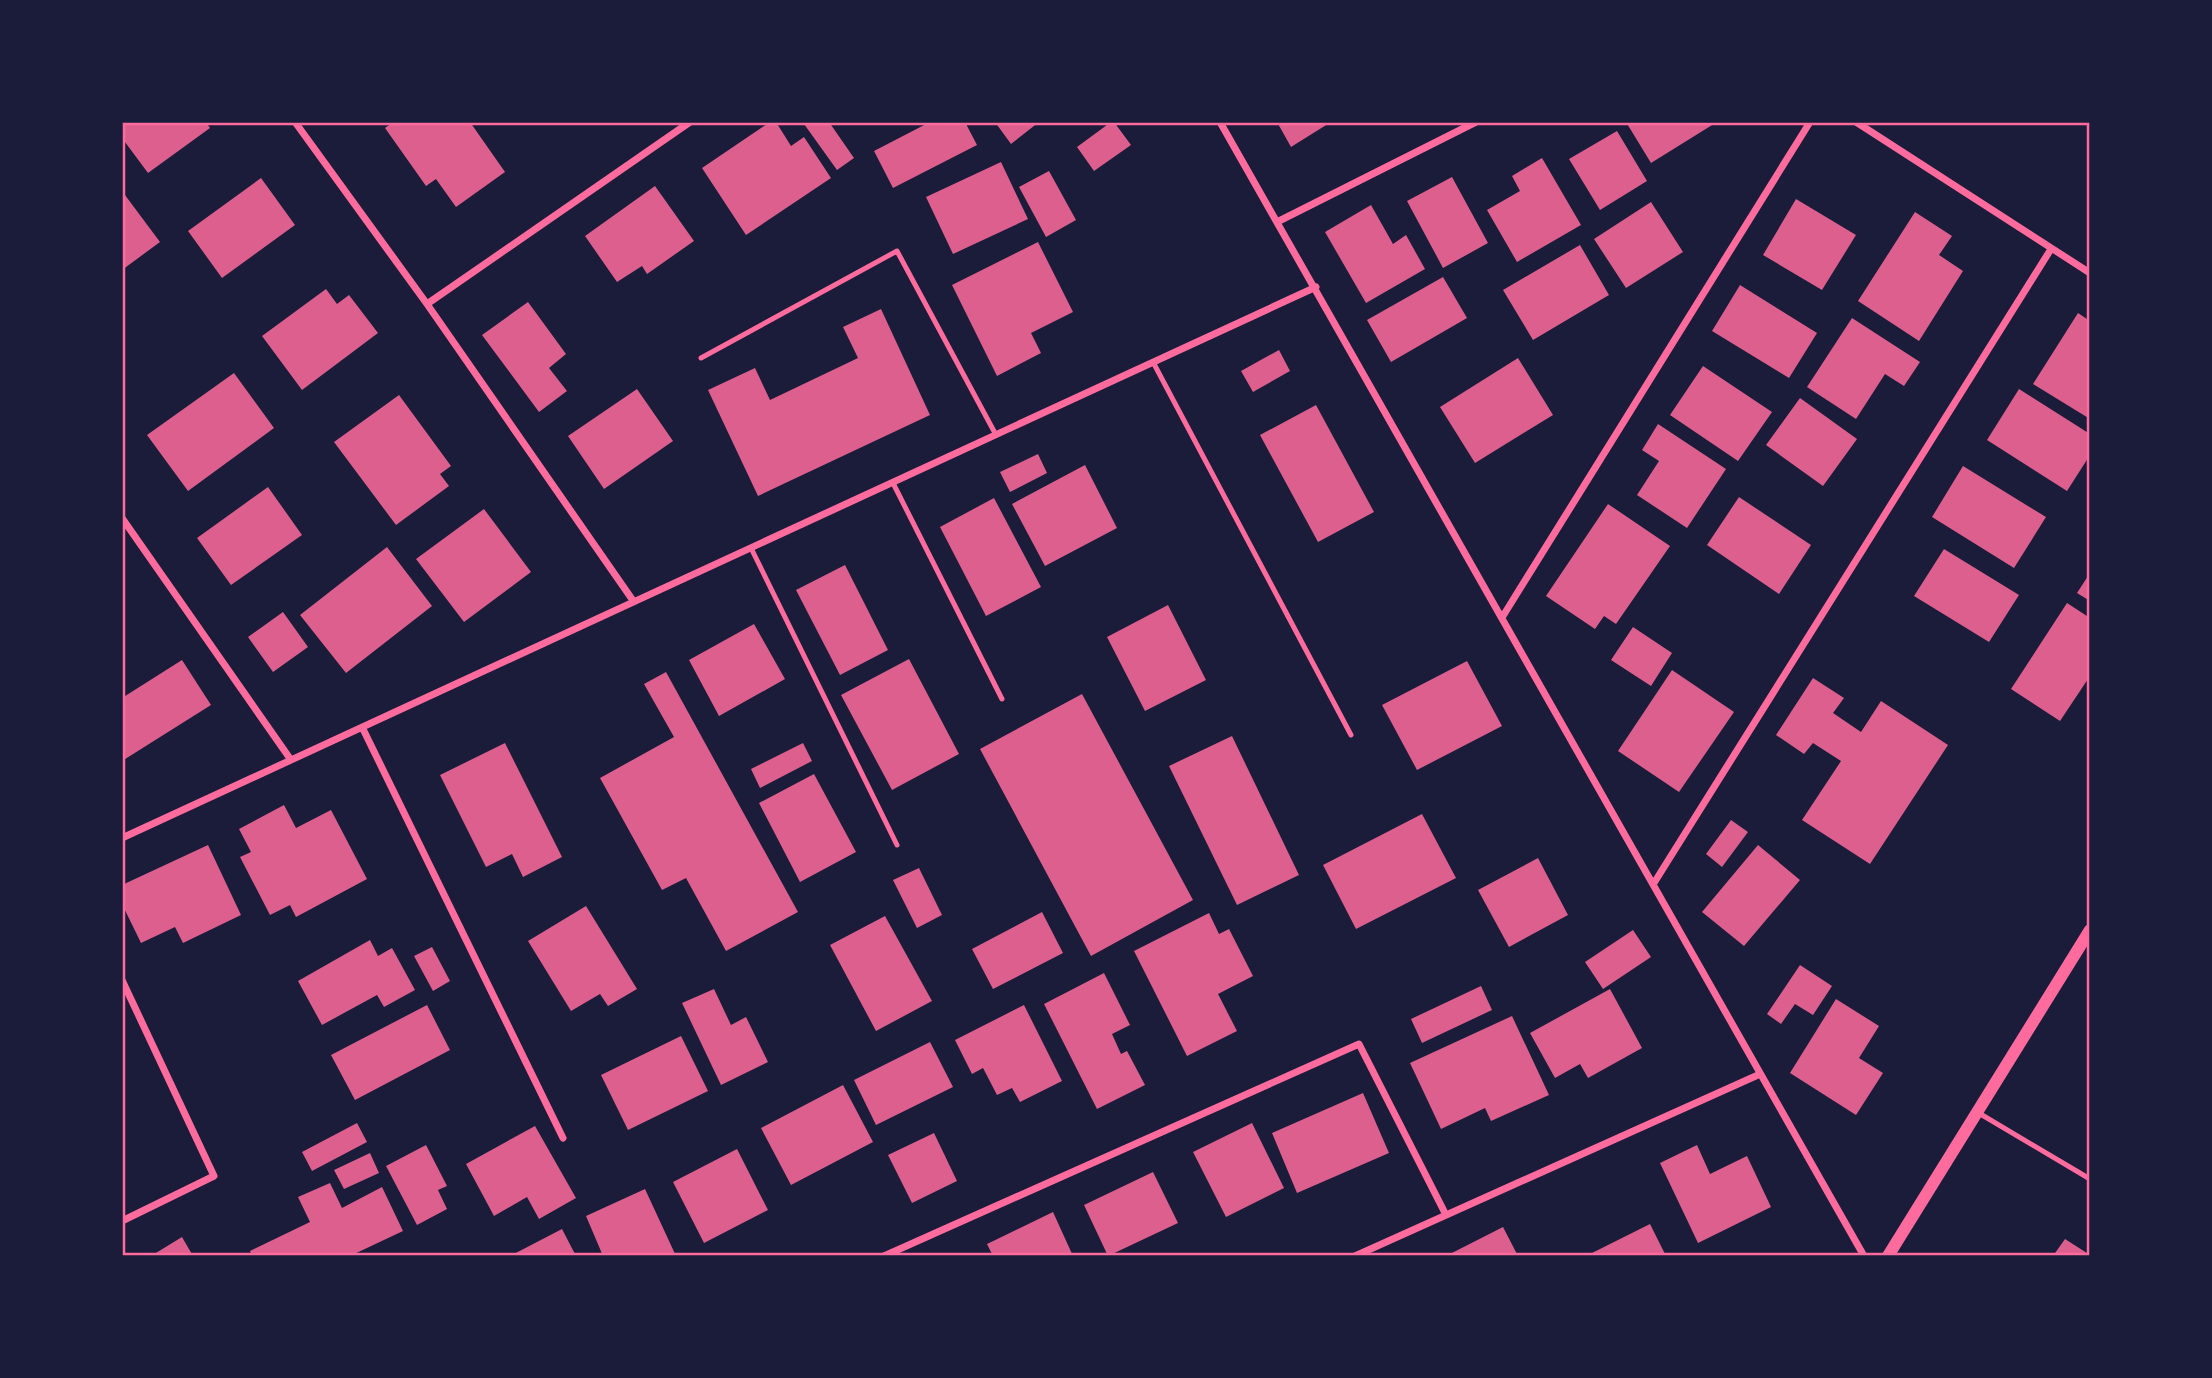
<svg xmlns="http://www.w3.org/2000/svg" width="2212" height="1378" font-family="'Work Sans',sans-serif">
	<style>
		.building { fill: #dd5f8e }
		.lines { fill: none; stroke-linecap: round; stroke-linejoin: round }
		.service { stroke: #ff6b9d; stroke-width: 5 }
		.minor { stroke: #ff6b9d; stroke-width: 7 }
		.tertiary { stroke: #ff6b9d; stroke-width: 12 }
		.neatline { fill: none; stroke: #ff6b9d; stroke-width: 2.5 }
	</style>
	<rect width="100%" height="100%" fill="#1b1b3a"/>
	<path class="building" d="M 122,122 L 206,122 L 210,128 L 148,173 L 122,138 Z
		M 393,122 L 470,122 L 505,172 L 456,207 L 436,179 L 426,186 L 385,128 Z
		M 770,122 L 776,122 L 791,146 L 804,137 L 831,178 L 746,235 L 702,168 Z
		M 807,122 L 829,122 L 854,158 L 837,170 L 804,124 Z
		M 930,122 L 965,122 L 977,145 L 893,188 L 874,151 Z
		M 995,122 L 1039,122 L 1011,144 Z
		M 1111,122 L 1114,122 L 1131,145 L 1094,171 L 1077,147 Z
		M 1277,122 L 1331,122 L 1291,147 Z
		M 1626,122 L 1717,122 L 1651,163 Z
		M 1617,131 L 1647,181 L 1600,210 L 1569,159 Z
		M 1542,158 L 1581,225 L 1517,262 L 1487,210 L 1520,191 L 1512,176 Z
		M 1001,162 L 1028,219 L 953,254 L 926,197 Z
		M 1049,171 L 1076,220 L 1046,237 L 1019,187 Z
		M 1452,177 L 1488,243 L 1443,268 L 1407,201 Z
		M 261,178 L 295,225 L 222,278 L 188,231 Z
		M 655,186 L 694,241 L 647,274 L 642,266 L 617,282 L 585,236 Z
		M 122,191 L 160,242 L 122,270 Z
		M 1796,199 L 1856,235 L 1822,290 L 1763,255 Z
		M 1651,202 L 1683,252 L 1626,288 L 1594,239 Z
		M 1371,205 L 1393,244 L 1406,235 L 1425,269 L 1366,303 L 1325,232 Z
		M 1915,212 L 1952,236 L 1939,255 L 1963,271 L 1919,341 L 1858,301 Z
		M 1038,242 L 1073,312 L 1031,333 L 1041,353 L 997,376 L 952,285 Z
		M 1580,245 L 1609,295 L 1533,340 L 1503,290 Z
		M 1443,277 L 1467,318 L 1391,362 L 1367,320 Z
		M 1740,285 L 1817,333 L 1789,378 L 1712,331 Z
		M 326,289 L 337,304 L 349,295 L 378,333 L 302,390 L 262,336 Z
		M 528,302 L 566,354 L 549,368 L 567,391 L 539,412 L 482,335 Z
		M 881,309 L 930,415 L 758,496 L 708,390 L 755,368 L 770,400 L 858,358 L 843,327 Z
		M 2078,313 L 2090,321 L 2090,419 L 2033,384 Z
		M 1852,318 L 1920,362 L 1904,386 L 1885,374 L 1856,419 L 1807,387 Z
		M 1279,350 L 1290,371 L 1253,392 L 1241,371 Z
		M 1518,358 L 1553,415 L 1475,463 L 1440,407 Z
		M 1703,366 L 1772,412 L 1738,461 L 1670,415 Z
		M 234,373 L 274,428 L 188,491 L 147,435 Z
		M 637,389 L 673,441 L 604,489 L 568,436 Z
		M 2019,389 L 2090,434 L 2090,455 L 2067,491 L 1987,440 Z
		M 399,395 L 451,466 L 440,474 L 449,486 L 396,525 L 334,442 Z
		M 1800,398 L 1857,439 L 1823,486 L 1766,445 Z
		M 1316,405 L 1374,512 L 1318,542 L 1260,435 Z
		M 1658,424 L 1726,469 L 1687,528 L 1637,495 L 1659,461 L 1642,450 Z
		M 1038,454 L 1047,473 L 1010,492 L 1000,472 Z
		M 1085,465 L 1117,528 L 1045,566 L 1012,504 Z
		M 1963,466 L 2046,517 L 2014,568 L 1932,517 Z
		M 268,487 L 302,535 L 231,585 L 197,538 Z
		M 1739,497 L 1811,545 L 1779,594 L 1707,545 Z
		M 994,498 L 1041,587 L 986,616 L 940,527 Z
		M 1608,504 L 1670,546 L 1616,624 L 1604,616 L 1595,629 L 1546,596 Z
		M 484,509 L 531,572 L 464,622 L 416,559 Z
		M 387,547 L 432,606 L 346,673 L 300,615 Z
		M 1944,549 L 2019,595 L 1989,642 L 1914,596 Z
		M 845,565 L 888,650 L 840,675 L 796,590 Z
		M 2090,573 L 2090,601 L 2077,593 Z
		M 2067,603 L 2090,618 L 2090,676 L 2060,721 L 2011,689 Z
		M 1168,605 L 1206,680 L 1145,711 L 1107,637 Z
		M 283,612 L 308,647 L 273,672 L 248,637 Z
		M 754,624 L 785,679 L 719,716 L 689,660 Z
		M 1633,627 L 1672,653 L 1651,686 L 1611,660 Z
		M 909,659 L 959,754 L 892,790 L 841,695 Z
		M 182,660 L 211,705 L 122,761 L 122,698 Z
		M 1467,661 L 1502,726 L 1417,770 L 1382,705 Z
		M 1672,670 L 1734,712 L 1679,792 L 1618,751 Z
		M 666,672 L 798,912 L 726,951 L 686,878 L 662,890 L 600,778 L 674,737 L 644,684 Z
		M 1813,678 L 1844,698 L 1833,713 L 1861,732 L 1881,701 L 1948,745 L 1870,864 L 1802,820 L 1841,761 L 1813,743 L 1804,754 L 1776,735 Z
		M 1082,694 L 1193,900 L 1091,956 L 980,749 Z
		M 1232,736 L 1299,875 L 1237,905 L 1169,766 Z
		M 505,743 L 562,857 L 523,877 L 512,854 L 486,867 L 440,775 Z
		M 803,743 L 812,761 L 760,788 L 751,769 Z
		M 814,774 L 856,852 L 800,882 L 759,803 Z
		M 284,805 L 296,828 L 331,810 L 367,879 L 296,917 L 290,905 L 270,915 L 240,857 L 251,852 L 239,829 Z
		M 1422,814 L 1456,878 L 1356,929 L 1323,865 Z
		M 1731,820 L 1748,832 L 1722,867 L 1706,854 Z
		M 208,845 L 241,915 L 183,943 L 175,927 L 141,943 L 122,904 L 122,885 Z
		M 1758,845 L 1800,880 L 1744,946 L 1702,912 Z
		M 1538,858 L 1568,915 L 1509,947 L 1478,890 Z
		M 919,868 L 942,915 L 917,928 L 893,880 Z
		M 586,906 L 637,989 L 608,1006 L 600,994 L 571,1011 L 528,941 Z
		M 1042,912 L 1063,953 L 993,989 L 972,949 Z
		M 1209,913 L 1219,934 L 1229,929 L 1253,976 L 1218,994 L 1237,1031 L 1187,1056 L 1134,951 Z
		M 885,916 L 932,1001 L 876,1031 L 830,945 Z
		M 1633,930 L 1651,957 L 1603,989 L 1585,962 Z
		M 370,940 L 378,956 L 392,948 L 415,990 L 384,1007 L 377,995 L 322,1025 L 298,981 Z
		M 432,947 L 450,981 L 433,991 L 414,956 Z
		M 1800,965 L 1832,986 L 1813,1015 L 1795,1004 L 1781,1024 L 1767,1014 Z
		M 1104,973 L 1130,1025 L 1112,1034 L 1121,1054 L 1127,1051 L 1145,1085 L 1097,1109 L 1044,1004 Z
		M 1481,986 L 1492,1010 L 1422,1043 L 1411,1019 Z
		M 714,989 L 731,1025 L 746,1017 L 768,1062 L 721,1085 L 682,1003 Z
		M 1610,989 L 1642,1048 L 1588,1078 L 1580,1064 L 1555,1078 L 1530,1033 Z
		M 1836,999 L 1879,1026 L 1859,1058 L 1883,1073 L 1856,1115 L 1790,1073 Z
		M 427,1005 L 450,1050 L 355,1100 L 331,1055 Z
		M 1024,1005 L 1062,1081 L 1020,1102 L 1012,1088 L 997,1095 L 983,1068 L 972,1074 L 955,1040 Z
		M 1512,1016 L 1549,1095 L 1491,1121 L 1485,1108 L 1441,1129 L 1410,1063 Z
		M 681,1036 L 708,1091 L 628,1130 L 601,1075 Z
		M 930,1042 L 953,1087 L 876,1125 L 854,1080 Z
		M 843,1085 L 873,1142 L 791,1185 L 761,1128 Z
		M 1363,1093 L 1389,1153 L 1297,1193 L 1272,1133 Z
		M 357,1123 L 367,1142 L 312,1171 L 302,1152 Z
		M 1252,1123 L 1284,1188 L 1226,1217 L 1193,1152 Z
		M 535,1126 L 576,1198 L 539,1219 L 527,1197 L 494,1216 L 466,1164 Z
		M 934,1133 L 957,1181 L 912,1203 L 888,1155 Z
		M 426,1145 L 447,1186 L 438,1190 L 447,1209 L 417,1225 L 386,1166 Z
		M 1697,1145 L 1710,1174 L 1747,1156 L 1771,1207 L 1698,1243 L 1660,1163 Z
		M 737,1149 L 768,1210 L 704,1243 L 673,1182 Z
		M 370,1153 L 379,1173 L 344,1189 L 334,1170 Z
		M 1153,1172 L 1178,1223 L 1108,1256 L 1084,1205 Z
		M 330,1183 L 342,1208 L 382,1187 L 403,1231 L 350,1256 L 252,1256 L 250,1251 L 310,1222 L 298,1197 Z
		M 645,1189 L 676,1256 L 603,1256 L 586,1216 Z
		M 1053,1212 L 1073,1256 L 993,1256 L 987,1244 Z
		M 1650,1224 L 1666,1256 L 1586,1256 Z
		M 1503,1227 L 1518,1256 L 1446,1256 Z
		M 562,1229 L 576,1256 L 510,1256 Z
		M 182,1237 L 193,1256 L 151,1256 Z
		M 2065,1239 L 2090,1255 L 2090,1256 L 2053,1256 Z"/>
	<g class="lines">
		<path class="service" d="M 701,358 L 897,251 L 996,435
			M 1153,362 L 1351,735
			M 893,483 L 1002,699
			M 751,548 L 897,845
			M 1977,1112 L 2090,1179"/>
		<path class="minor" d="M 295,122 L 427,304 L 634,602
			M 1220,122 L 1864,1256
			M 1856,122 L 2090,273
			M 1279,221 L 1476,122
			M 427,304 L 690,122
			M 122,518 L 291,760
			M 1503,616 L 1810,122
			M 363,729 L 563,1138
			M 122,838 L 1316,287
			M 1654,883 L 2051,249
			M 122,980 L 214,1176 L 122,1221
			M 884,1256 L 1359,1044 L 1446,1215
			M 1355,1256 L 1758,1075"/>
		<path class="tertiary" d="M 1888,1256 L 2090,930"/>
	</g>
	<rect width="2212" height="1378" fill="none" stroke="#1b1b3a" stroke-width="248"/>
	<rect x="124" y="124" width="1964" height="1130" class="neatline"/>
</svg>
